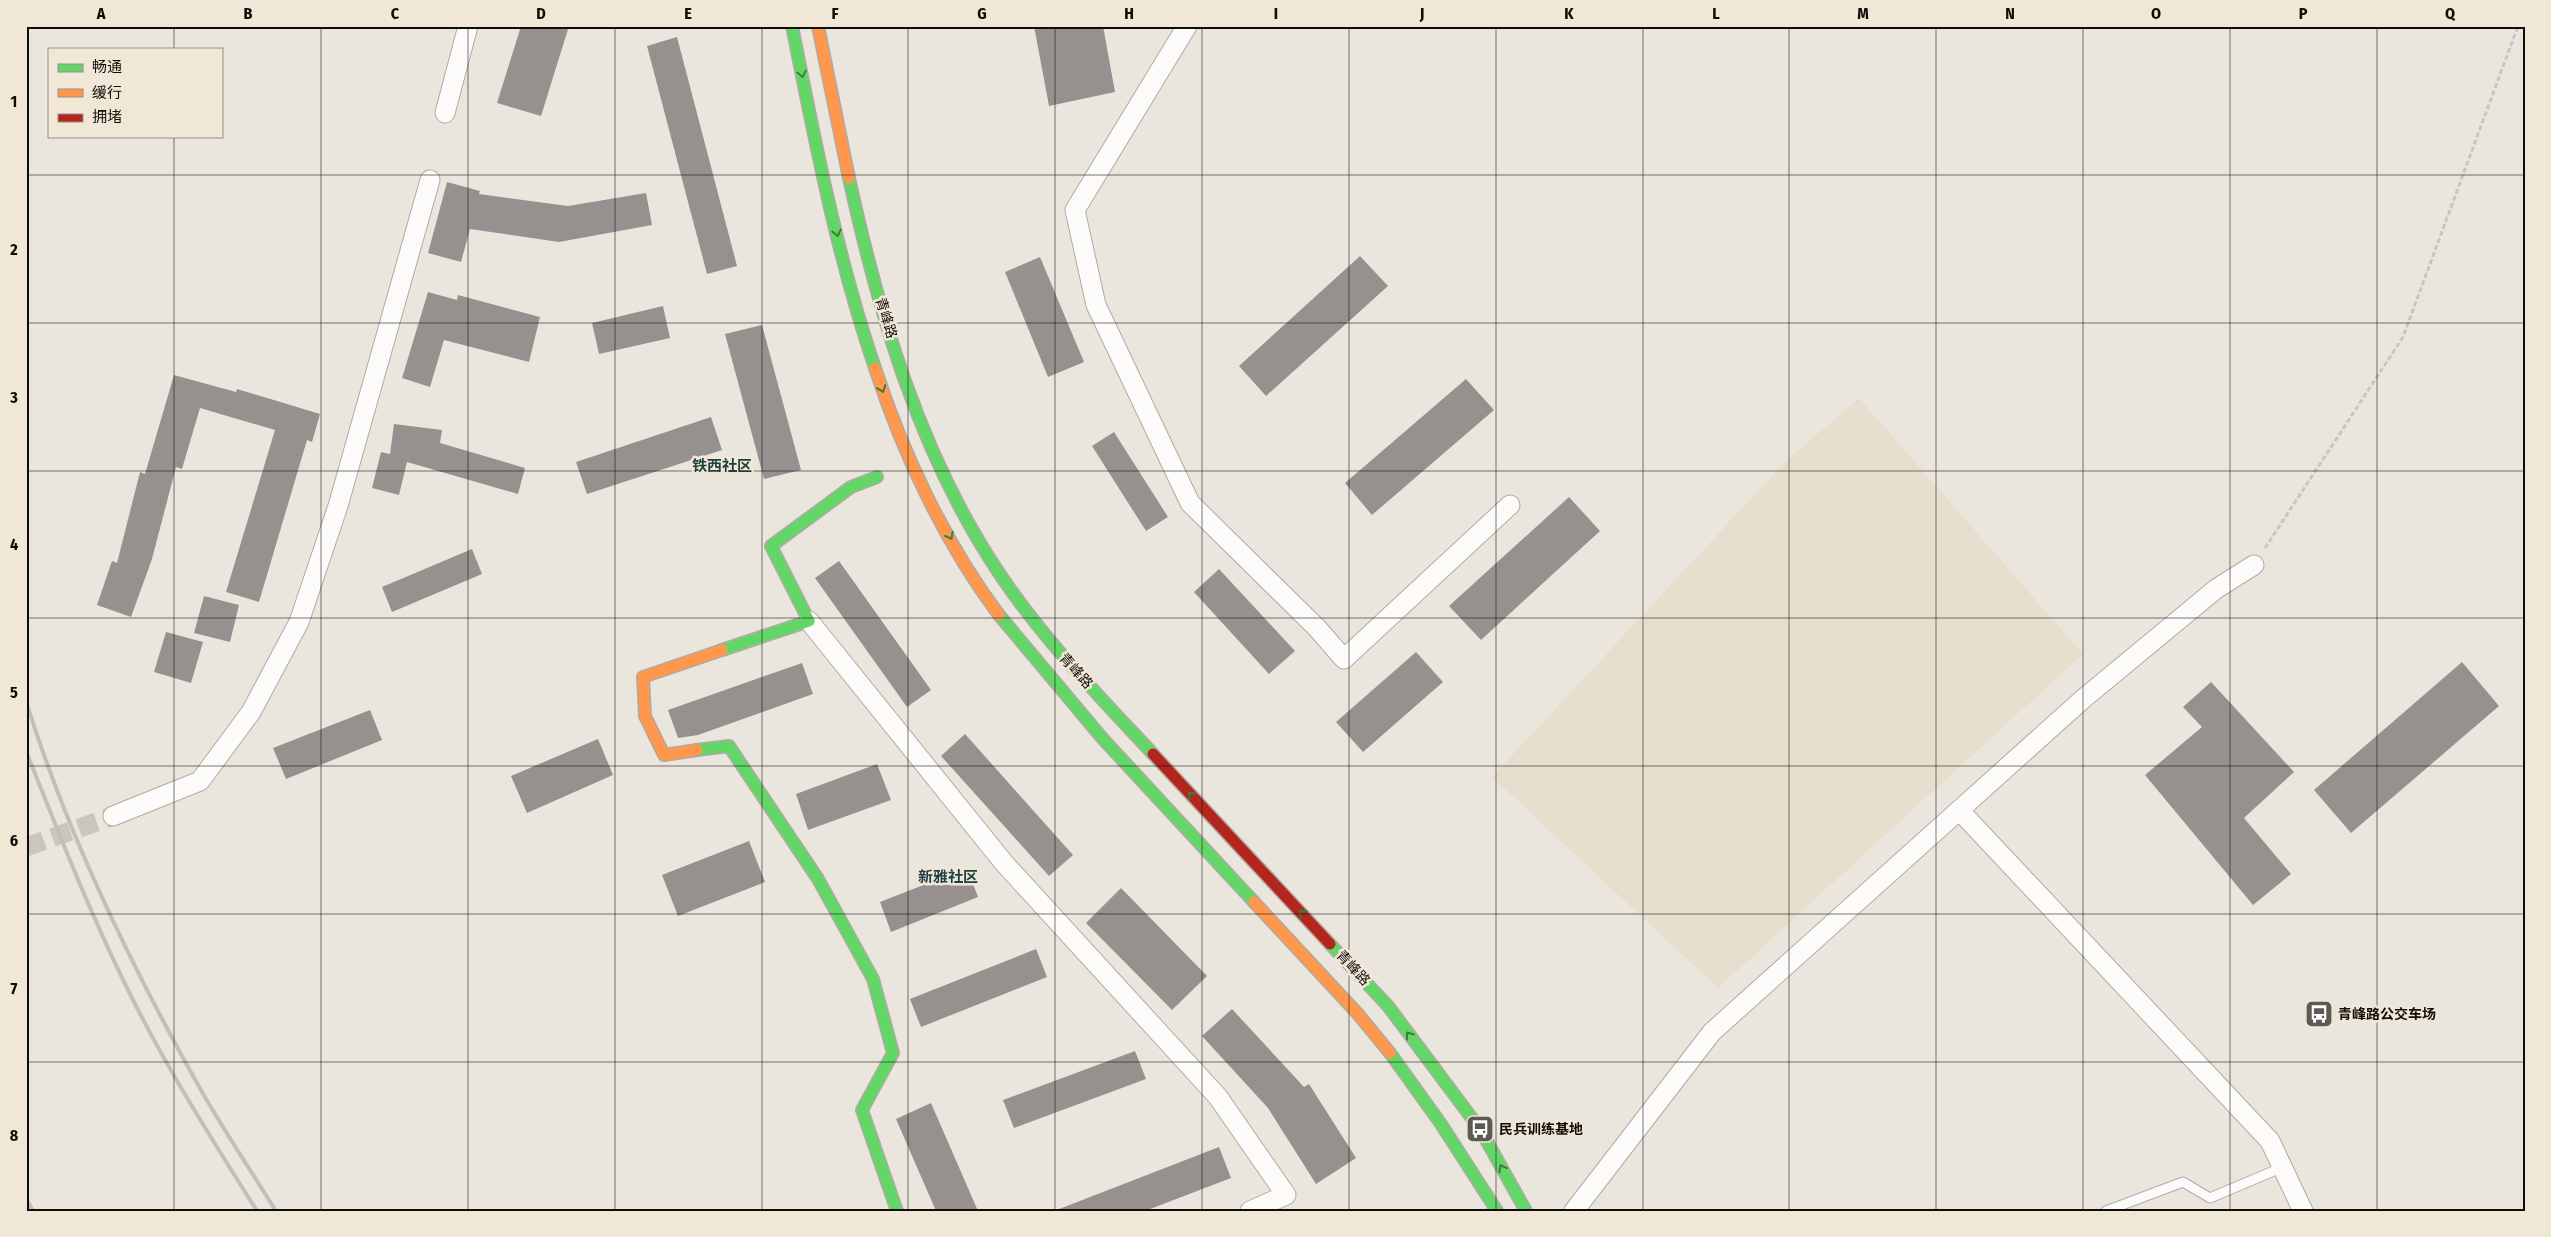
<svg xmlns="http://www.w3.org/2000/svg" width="2551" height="1237" font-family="'Fira Sans Condensed','Noto Sans SC',sans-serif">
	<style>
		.built { fill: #e8decd }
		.building { fill: #96918f }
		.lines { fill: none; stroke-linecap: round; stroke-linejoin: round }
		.street-tunnel { stroke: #cac5bd; stroke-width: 19; stroke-dasharray: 19 9; stroke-linecap: butt }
		.lane-casing { stroke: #afaba4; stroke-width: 11 }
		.street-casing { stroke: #afaba4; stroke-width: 21 }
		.fast-casing { stroke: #afaba4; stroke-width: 14 }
		.slow-casing { stroke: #afaba4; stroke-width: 14 }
		.jam-casing { stroke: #afaba4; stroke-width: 14 }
		.path { stroke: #c7c6c4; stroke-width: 3; stroke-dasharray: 5 2.5; stroke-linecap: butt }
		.lane { stroke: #fcfbfa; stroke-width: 9 }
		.street { stroke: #fcfbfa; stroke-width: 19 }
		.fast { stroke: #63d668; stroke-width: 11 }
		.slow { stroke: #ff974d; stroke-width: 11 }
		.jam { stroke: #b3261e; stroke-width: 11 }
		.rail { stroke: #c0bfbd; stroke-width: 4 }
		.oneway { stroke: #3e7c3d }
		.grid { fill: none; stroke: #100d08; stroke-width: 1; stroke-opacity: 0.55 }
		.labels { text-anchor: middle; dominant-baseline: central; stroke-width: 5; stroke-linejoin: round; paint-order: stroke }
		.street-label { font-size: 14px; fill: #100d08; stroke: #f1e7d7 }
		.poi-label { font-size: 14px; font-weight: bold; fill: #100d08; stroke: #f1e7d7; text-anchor: start }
		.neighbourhood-label { font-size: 15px; font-weight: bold; fill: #1c3f41; stroke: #f1e7d7 }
		.neatline { fill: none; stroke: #100d08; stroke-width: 2 }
		.grid-label { font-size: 16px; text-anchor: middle; font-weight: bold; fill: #100d08 }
	</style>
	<rect width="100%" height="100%" fill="#ebe6dd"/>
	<path class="built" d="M 1859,398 L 2083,654 L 1718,988 L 1492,777 L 1784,463 Z"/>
	<path class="building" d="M 521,26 L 569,26 L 541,116 L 497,103 Z
		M 1034,26 L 1103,26 L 1115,92 L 1049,106 Z
		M 677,37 L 737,266 L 707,274 L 647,46 Z
		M 447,182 L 480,191 L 479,194 L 568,206 L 646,193 L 652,225 L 559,242 L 470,229 L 461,262 L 428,253 Z
		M 1360,256 L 1388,286 L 1266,396 L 1239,366 Z
		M 1040,257 L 1084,362 L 1048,377 L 1005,272 Z
		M 428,292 L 457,300 L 458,295 L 540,317 L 529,362 L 444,340 L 430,387 L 402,378 Z
		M 663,306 L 670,338 L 599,354 L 592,323 Z
		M 762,325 L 801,470 L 764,479 L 725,334 Z
		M 174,375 L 236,392 L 237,389 L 320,414 L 312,442 L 307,440 L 259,602 L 226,592 L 275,430 L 200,408 L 182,469 L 176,467 L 152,559 L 131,617 L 97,605 L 112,561 L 117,563 L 140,472 L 145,474 Z
		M 1466,379 L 1494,410 L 1372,515 L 1345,483 Z
		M 711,417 L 722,450 L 587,494 L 576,462 Z
		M 394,424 L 442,430 L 440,443 L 525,468 L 518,494 L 407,462 L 399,495 L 372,488 L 381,452 L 390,454 Z
		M 1114,432 L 1168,517 L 1146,531 L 1092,446 Z
		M 1569,497 L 1600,531 L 1481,640 L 1449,606 Z
		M 472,549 L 482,574 L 392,612 L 382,587 Z
		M 839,561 L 931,690 L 907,707 L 815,578 Z
		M 1219,569 L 1295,651 L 1269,674 L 1194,592 Z
		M 204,596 L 239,605 L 230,642 L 194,633 Z
		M 166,632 L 203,642 L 191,683 L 154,672 Z
		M 1416,652 L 1443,682 L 1363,752 L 1336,722 Z
		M 2462,662 L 2499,706 L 2351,833 L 2314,790 Z
		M 802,663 L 813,694 L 698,735 L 678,738 L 668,710 Z
		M 2211,682 L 2294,772 L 2244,818 L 2291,874 L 2253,905 L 2145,775 L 2202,727 L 2183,707 Z
		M 370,710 L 382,740 L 286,779 L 273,748 Z
		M 965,734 L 1073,855 L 1049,876 L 941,756 Z
		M 598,739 L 613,775 L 527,813 L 511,776 Z
		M 877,764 L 891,800 L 808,830 L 796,794 Z
		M 749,841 L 765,882 L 678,916 L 662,875 Z
		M 967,868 L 978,897 L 891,932 L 880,902 Z
		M 1121,888 L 1207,976 L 1172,1010 L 1086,923 Z
		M 1036,949 L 1047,977 L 921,1027 L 910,999 Z
		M 1232,1009 L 1304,1087 L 1309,1084 L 1356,1158 L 1316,1184 L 1268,1108 L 1202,1036 Z
		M 1135,1051 L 1146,1079 L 1014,1128 L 1003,1100 Z
		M 931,1103 L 978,1211 L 936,1211 L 896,1119 Z
		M 1219,1147 L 1231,1178 L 1145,1211 L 1054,1211 Z"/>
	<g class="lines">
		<path class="street-tunnel" d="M 26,847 L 113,816"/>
		<defs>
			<path id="lane" d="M 2106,1211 L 2183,1182 L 2210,1198 L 2283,1167"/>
			<path id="street" d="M 1187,26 L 1075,210 L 1096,305 L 1190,503 L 1317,628 L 1344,659 L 1510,505
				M 445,113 L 468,26
				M 809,621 L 1004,863 L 1218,1097 L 1286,1195 L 1250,1211
				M 1959,810 L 2270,1141 L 2303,1211
				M 113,816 L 200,781 L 251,712 L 299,622 L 338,506 L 430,180
				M 1574,1211 L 1712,1032 L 2083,699 L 2216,589 L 2254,565"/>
			<path id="fast" d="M 792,26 C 815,141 837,257 875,368
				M 849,178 C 879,315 920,455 999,573 C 1043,639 1099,696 1153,754
				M 999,615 L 1103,739 L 1254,902
				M 722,650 L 809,621 L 771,546 L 851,487 L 877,477
				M 697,750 L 729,746 L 818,879 L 873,979 L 893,1053 L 862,1110 L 897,1211
				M 1330,944 L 1388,1006 L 1480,1129 L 1526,1211
				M 1390,1053 L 1441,1124 L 1497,1211"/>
			<path id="slow" d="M 818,26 L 849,178
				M 875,368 C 903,454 945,543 999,615
				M 697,750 L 664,755 L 645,716 L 643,677 L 722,650
				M 1254,902 L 1358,1014 L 1390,1053"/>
			<path id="jam" d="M 1153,754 L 1330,944"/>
		</defs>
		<use href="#lane" class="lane-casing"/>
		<use href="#street" class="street-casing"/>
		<use href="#fast" class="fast-casing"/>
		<use href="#slow" class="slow-casing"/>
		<use href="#jam" class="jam-casing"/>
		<path class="path" d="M 2265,548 L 2403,337 L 2518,26"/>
		<use href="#lane" class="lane"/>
		<use href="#street" class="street"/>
		<use href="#fast" class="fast"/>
		<use href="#slow" class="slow"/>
		<use href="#jam" class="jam"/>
		<path class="rail" d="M 26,701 C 68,837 132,968 202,1092 C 225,1132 251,1171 276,1211
			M 26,751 C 59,834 92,918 132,998 C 169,1072 213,1141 257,1211
			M 26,1199 L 33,1211"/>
	</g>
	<defs><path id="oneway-chevron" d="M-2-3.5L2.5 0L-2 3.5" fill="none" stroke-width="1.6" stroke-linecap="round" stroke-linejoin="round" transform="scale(1.25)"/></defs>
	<g class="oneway">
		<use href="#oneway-chevron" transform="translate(802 74) rotate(78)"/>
		<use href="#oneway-chevron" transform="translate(837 233) rotate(77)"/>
		<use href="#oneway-chevron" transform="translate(882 389) rotate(70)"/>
		<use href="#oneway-chevron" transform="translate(950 536) rotate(61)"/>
		<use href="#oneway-chevron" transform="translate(1191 795) rotate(-133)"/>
		<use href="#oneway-chevron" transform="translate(1302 913) rotate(-133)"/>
		<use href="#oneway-chevron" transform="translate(1409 1035) rotate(-126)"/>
		<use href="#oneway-chevron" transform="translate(1502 1168) rotate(-119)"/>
	</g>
	<path class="grid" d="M 174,26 L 174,49M 321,26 L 321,1211M 468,26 L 468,1211M 615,26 L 615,1211M 762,26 L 762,1211M 908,26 L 908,1211M 1055,26 L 1055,1211M 1202,26 L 1202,1211M 1349,26 L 1349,1211M 1496,26 L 1496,1211M 1643,26 L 1643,1211M 1789,26 L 1789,1211M 1936,26 L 1936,1211M 2083,26 L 2083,1211M 2230,26 L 2230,1211M 2377,26 L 2377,1211M 174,136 L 174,1211M 26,175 L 2525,175M 26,323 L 2525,323M 26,471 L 2525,471M 26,618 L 2525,618M 26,766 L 2525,766M 26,914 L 2525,914M 26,1062 L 2525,1062"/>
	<defs>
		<symbol id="bus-square" viewBox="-11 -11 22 22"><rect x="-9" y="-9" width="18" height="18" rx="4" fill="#5d5953" stroke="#f1e7d7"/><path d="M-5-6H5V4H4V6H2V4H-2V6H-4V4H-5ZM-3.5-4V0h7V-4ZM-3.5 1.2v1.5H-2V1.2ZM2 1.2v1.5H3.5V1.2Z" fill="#fff"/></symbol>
	</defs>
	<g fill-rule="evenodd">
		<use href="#bus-square" x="2303" y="998" width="32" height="32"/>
		<use href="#bus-square" x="1464" y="1113" width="32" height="32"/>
	</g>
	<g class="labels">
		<g class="street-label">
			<text transform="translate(886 318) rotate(73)">青峰路</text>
			<text transform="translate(1076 671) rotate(48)">青峰路</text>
			<text transform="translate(1353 968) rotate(47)">青峰路</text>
		</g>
		<g class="poi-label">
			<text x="2338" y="1014">青峰路公交车场</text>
			<text x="1499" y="1129">民兵训练基地</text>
		</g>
		<g class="neighbourhood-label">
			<text x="722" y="466">铁西社区</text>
			<text x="948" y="877">新雅社区</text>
		</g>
	</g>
	<rect width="2551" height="1237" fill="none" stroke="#f1e7d7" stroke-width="55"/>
	<rect x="48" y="48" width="175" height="90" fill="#f1e7d7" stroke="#979084"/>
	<rect x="58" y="64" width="25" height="8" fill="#63d668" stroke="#979084"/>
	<text x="92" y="72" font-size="15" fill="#100d08">畅通</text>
	<rect x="58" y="89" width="25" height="8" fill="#ff974d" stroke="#979084"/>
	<text x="92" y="98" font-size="15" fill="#100d08">缓行</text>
	<rect x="58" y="114" width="25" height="8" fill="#b3261e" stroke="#979084"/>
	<text x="92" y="122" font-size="15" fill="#100d08">拥堵</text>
	<rect x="28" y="28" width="2496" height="1182" class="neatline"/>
	<g class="grid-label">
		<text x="101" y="19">A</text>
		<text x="248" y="19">B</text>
		<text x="395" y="19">C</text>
		<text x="541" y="19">D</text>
		<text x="688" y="19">E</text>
		<text x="835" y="19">F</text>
		<text x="982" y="19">G</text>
		<text x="1129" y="19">H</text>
		<text x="1276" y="19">I</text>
		<text x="1422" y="19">J</text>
		<text x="1569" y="19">K</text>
		<text x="1716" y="19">L</text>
		<text x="1863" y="19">M</text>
		<text x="2010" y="19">N</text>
		<text x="2156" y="19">O</text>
		<text x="2303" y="19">P</text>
		<text x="2450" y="19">Q</text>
		<text x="14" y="107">1</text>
		<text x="14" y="255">2</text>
		<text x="14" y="403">3</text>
		<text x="14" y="550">4</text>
		<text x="14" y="698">5</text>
		<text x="14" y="846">6</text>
		<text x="14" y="994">7</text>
		<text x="14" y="1141">8</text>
	</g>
</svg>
